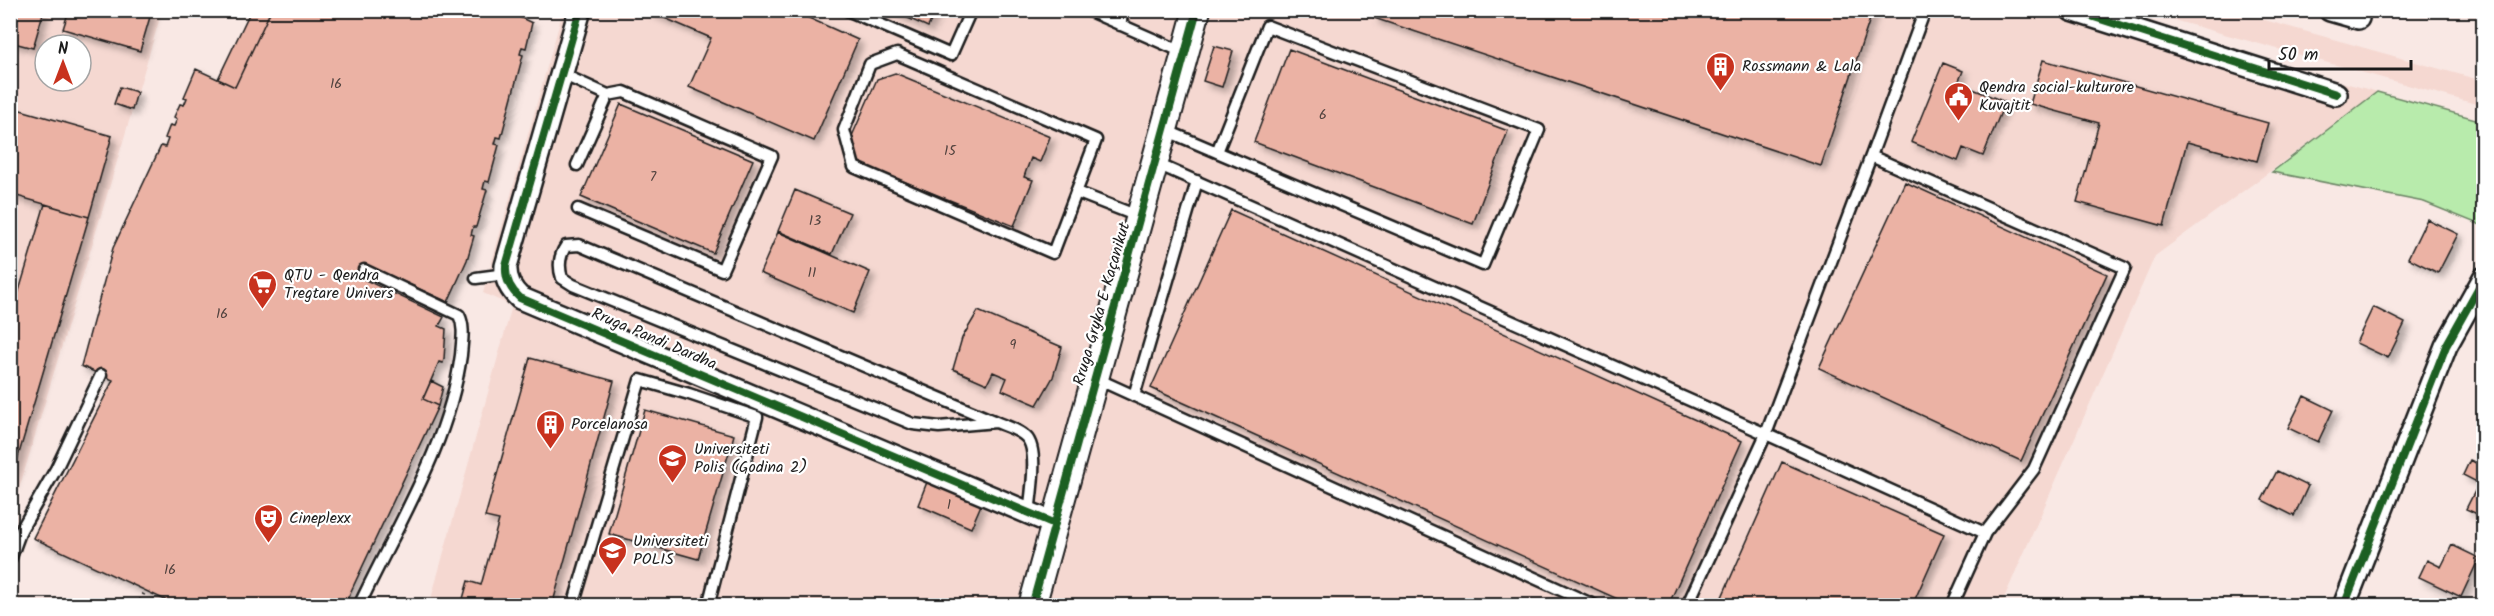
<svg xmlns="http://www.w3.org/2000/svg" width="2494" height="616" font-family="Kalam,sans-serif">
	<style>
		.built { fill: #f5d8d1; fill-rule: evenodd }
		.green { fill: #b8ebac; stroke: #6a8464; stroke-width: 1.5 }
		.building { fill: #ebb2a4; stroke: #1c1c1c; stroke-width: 1.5; filter: url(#shadow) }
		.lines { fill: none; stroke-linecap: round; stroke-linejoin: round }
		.service-casing { stroke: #1c1c1c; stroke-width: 15 }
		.minor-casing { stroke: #1c1c1c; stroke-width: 26 }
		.tertiary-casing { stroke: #1c1c1c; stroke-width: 30 }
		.path { stroke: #1c1c1c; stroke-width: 4; stroke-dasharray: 1.5 4.5; stroke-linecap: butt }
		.service { stroke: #fff; stroke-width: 10 }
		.minor { stroke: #fff; stroke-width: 21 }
		.tertiary { stroke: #fff; stroke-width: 26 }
		.cycleway-casing { stroke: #fff; stroke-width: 11 }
		.cycleway { stroke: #1b5e20; stroke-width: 8 }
		.labels { text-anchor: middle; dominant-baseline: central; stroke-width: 4.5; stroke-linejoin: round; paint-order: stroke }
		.number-label { font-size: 14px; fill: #50423e }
		.poi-label { font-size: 16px; fill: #1c1c1c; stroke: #fff; text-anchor: start }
		.street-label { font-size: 16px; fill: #1c1c1c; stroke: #fff }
	</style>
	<defs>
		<filter id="shadow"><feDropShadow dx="5" dy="5" stdDeviation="3" flood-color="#0004"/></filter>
	</defs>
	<rect width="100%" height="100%" fill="#f9e8e4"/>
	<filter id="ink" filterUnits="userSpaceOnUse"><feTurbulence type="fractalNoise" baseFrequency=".0167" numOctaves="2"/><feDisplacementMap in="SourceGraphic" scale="12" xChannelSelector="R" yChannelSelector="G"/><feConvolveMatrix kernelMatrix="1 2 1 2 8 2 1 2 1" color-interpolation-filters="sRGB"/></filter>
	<g filter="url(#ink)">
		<path class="built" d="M 11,11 L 162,11 L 11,516 ZM 45,45 L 81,45 L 81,81 L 45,81 Z
			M 563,11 L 2081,11 L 2378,92 L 2155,256 L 2001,605 L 429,606 L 512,306 L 483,293 Z
			M 2141,11 L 2232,11 L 2483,81 L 2483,106 Z"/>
		<path class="green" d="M 2377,92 L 2483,121 L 2483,226 L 2424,202 L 2272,172 Z"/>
		<path class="building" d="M 10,10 L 44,10 L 33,48 L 10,42 Z
			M 69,10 L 152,10 L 140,51 L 63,29 Z
			M 251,10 L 271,10 L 235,87 L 218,79 Z
			M 271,10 L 505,10 L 532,23 L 526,48 L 522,47 L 520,54 L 523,55 L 501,138 L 497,137 L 495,144 L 499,145 L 489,182 L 485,181 L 483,189 L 487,190 L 476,227 L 473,227 L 471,235 L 474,236 L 467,260 L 448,302 L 367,265 L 361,278 L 444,317 L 439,326 L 446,329 L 444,359 L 443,363 L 439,362 L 423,399 L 438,406 L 344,606 L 178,606 L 33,538 L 113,380 L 81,366 L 113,248 L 161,146 L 165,147 L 168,139 L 165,138 L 170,125 L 174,126 L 177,119 L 174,117 L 180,104 L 184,105 L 187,98 L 184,97 L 196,69 L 235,87 Z
			M 646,10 L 791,10 L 858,40 L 814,141 L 689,87 L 711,38 Z
			M 890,10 L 936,10 L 928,27 Z
			M 1377,10 L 1873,10 L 1821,166 L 1374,18 Z
			M 1214,46 L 1233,51 L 1222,87 L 1203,81 Z
			M 1289,49 L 1508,131 L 1473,224 L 1254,142 Z
			M 2043,60 L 2268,123 L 2257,161 L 2187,142 L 2164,226 L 2077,202 L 2099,123 L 2030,104 Z
			M 1943,63 L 1963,71 L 1958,83 L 2005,102 L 1983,156 L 1963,148 L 1958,161 L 1911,142 Z
			M 895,73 L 1050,137 L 1040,162 L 1031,158 L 1026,171 L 1024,177 L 1033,180 L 1014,226 L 858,163 L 852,136 L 877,79 Z
			M 120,87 L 137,92 L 132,110 L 114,104 Z
			M 621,104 L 753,160 L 713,253 L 581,197 Z
			M 10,107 L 112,136 L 89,217 L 10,194 Z
			M 1905,182 L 2107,274 L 2021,461 L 1819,368 Z
			M 795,190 L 850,213 L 832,254 L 778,231 Z
			M 45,204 L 89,217 L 10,484 L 10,321 Z
			M 1231,210 L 1742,441 L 1668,606 L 1633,606 L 1151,388 Z
			M 2427,219 L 2458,234 L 2438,273 L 2408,258 Z
			M 778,232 L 870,272 L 853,313 L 760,273 Z
			M 2373,307 L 2405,323 L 2388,358 L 2356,343 Z
			M 978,311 L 1062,347 L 1053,377 L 1037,405 L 1002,390 L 1007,378 L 993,372 L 987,384 L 953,369 L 962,338 Z
			M 530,358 L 614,381 L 552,606 L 461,606 L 468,581 L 481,585 L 499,520 L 485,517 Z
			M 431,381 L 443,387 L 438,406 L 423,399 Z
			M 2304,396 L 2333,410 L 2318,442 L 2288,428 Z
			M 645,410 L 734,435 L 698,559 L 609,534 Z
			M 2470,460 L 2484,467 L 2484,517 L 2466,509 L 2479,483 L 2463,475 Z
			M 1782,462 L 1944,534 L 1912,606 L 1718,606 Z
			M 2277,471 L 2308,486 L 2294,516 L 2262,500 Z
			M 927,482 L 981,505 L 971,528 L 918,505 Z
			M 2452,545 L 2479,558 L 2461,597 L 2419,577 L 2427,560 L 2441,567 Z"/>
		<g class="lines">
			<defs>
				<path id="service" d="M 847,10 L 951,55 L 971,10
					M 1087,10 L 1185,53
					M 1120,25 L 1123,10
					M 897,54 L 1096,140 L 1053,253 L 854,167 L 844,130 L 870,64 Z
					M 562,74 L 608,95 L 577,165
					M 1165,130 L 1483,265 L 1539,130 L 1267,26 L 1217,152
					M 1871,156 L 1925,10
					M 1155,163 L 1766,434 L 1687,606
					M 1076,192 L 1140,217
					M 578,209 L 722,270 L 772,156 L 624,92 L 608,95
					M 476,278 L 506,274
					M 1095,378 L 1596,606
					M 1134,396 L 1197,181
					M 996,422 L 939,427 L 913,424 L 573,285 L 562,278 C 558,266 559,256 566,246 L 579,245 L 996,422 C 1005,426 1018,429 1026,437 C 1039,449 1031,495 1029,513
					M 10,560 L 21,530 L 56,469 L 101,375
					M 359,606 C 397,525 449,445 461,355 C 462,341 465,327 459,315 L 364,270
					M 573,606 L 640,380 L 689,394 L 757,417 L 708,606
					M 1952,606 L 1985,533 L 2034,469 L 2125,268 L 1871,156 L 1766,434 L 1985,533"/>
				<path id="minor" d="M 580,10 L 506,266 C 505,279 510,289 520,298 L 1055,524
					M 2072,10 L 2336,94
					M 2330,10 L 2358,18
					M 2344,606 L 2446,346 L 2484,278"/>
				<path id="tertiary" d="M 1032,606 L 1197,10"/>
			</defs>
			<use href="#service" class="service-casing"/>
			<use href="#minor" class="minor-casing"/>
			<use href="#tertiary" class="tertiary-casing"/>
			<path class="path" d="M 138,606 L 145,590"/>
			<use href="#service" class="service"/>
			<use href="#minor" class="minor"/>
			<use href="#tertiary" class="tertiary"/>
			<defs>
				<path id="cycleway" d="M 580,10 L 506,266 C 505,279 510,289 520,298 L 1055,524
					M 2072,10 L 2336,94
					M 1032,606 L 1197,10
					M 2344,606 L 2446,346 L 2484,278"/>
			</defs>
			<use href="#cycleway" class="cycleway-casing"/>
			<use href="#cycleway" class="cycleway"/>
		</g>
	</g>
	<defs>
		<symbol id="building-pin" viewBox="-11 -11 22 30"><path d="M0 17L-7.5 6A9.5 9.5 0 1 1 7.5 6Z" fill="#c8321e" stroke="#fff"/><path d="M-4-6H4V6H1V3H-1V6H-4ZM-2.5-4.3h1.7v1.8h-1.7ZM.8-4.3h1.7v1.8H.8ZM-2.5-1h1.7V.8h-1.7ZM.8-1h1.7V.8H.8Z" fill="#fff"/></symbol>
		<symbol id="civic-pin" viewBox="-11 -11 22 30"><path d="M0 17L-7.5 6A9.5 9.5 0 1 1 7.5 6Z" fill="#c8321e" stroke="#fff"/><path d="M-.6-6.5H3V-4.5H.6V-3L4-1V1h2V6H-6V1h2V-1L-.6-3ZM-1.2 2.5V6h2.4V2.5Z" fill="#fff"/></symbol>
		<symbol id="supermarket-pin" viewBox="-11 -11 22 30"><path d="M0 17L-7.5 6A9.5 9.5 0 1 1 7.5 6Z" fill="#c8321e" stroke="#fff"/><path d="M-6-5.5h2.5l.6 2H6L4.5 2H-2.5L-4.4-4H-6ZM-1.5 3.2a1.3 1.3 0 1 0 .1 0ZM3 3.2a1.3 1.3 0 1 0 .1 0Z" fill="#fff"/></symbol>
		<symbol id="university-pin" viewBox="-11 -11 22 30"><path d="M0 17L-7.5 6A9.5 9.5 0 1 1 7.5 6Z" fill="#c8321e" stroke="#fff"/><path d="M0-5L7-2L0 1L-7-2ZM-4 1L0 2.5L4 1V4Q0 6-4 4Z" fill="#fff"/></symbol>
		<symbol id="theatre-pin" viewBox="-11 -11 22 30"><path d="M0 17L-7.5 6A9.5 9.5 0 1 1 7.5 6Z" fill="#c8321e" stroke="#fff"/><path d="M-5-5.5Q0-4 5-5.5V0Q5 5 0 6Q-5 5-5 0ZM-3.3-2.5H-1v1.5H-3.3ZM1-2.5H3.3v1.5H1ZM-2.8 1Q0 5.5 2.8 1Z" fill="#fff"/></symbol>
	</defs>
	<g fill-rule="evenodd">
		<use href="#building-pin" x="1704" y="50" width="33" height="45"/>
		<use href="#civic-pin" x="1942" y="80" width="33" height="45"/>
		<use href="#supermarket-pin" x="246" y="268" width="33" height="45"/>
		<use href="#building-pin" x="534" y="408" width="33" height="45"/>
		<use href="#university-pin" x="656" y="442" width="33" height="45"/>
		<use href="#theatre-pin" x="252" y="502" width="33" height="45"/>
		<use href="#university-pin" x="596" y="534" width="33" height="45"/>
	</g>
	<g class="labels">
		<g class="number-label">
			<text x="336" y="84">16</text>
			<text x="1323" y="115">6</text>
			<text x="950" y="151">15</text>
			<text x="653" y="177">7</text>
			<text x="815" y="221">13</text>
			<text x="812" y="273">11</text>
			<text x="222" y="314">16</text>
			<text x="1013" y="345">9</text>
			<text x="949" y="505">1</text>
			<text x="170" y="570">16</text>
		</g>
		<g class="poi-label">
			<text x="1742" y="66">Rossmann &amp; Lala</text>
			<text x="1979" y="87">Qendra social-kulturore<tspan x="1979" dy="18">Kuvajtit</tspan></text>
			<text x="284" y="275">QTU - Qendra<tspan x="284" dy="18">Tregtare Univers</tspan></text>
			<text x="571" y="424">Porcelanosa</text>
			<text x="694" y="449">Universiteti<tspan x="694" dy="18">Polis (Godina 2)</tspan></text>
			<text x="289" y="518">Cineplexx</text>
			<text x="633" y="541">Universiteti<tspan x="633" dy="18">POLIS</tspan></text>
		</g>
		<g class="street-label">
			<text transform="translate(1102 304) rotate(-74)">Rruga Gryka E Kaçanikut</text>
			<text transform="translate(654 339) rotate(23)">Rruga Pandi Dardha</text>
		</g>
	</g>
	<rect width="2494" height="616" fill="none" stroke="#fff" stroke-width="36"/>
	<rect x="18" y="18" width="2458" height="580" fill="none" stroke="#1c1c1c" stroke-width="2" filter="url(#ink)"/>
	<g transform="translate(63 63)"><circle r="28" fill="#ffffff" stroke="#a4a4a4" stroke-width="1.5"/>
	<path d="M0-4.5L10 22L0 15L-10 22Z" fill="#c8321e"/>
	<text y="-9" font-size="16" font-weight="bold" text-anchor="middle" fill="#1c1c1c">N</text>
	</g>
	<path d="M2269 60v9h142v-9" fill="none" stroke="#1c1c1c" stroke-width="3"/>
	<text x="2278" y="60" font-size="18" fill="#1c1c1c" stroke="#ffffff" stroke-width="4.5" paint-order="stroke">50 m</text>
</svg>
